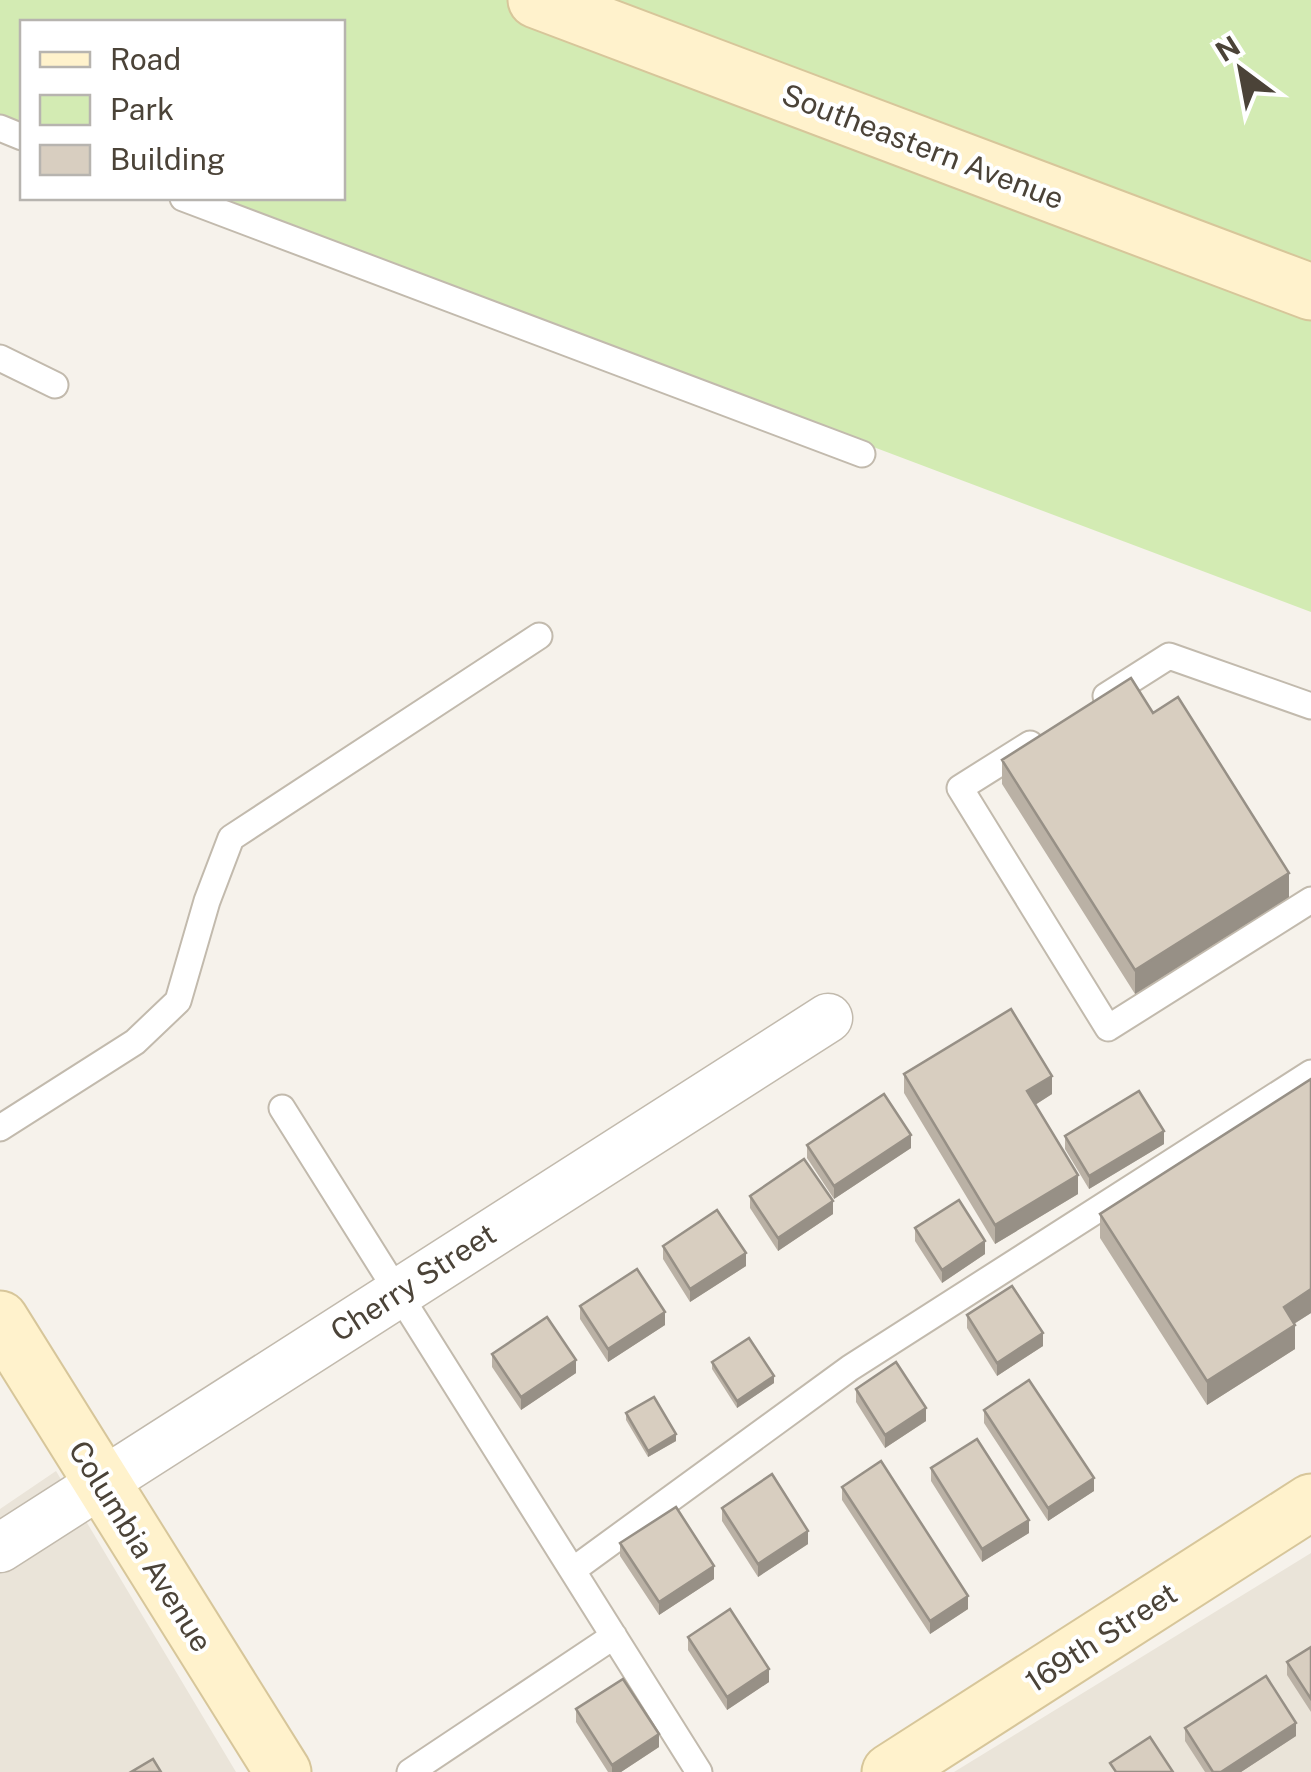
<svg xmlns="http://www.w3.org/2000/svg" width="1311" height="1772" font-family="'Public Sans',sans-serif">
	<style>
		.residential { fill: #eae4d9 }
		.green { fill: #d3ebb3 }
		.lines { fill: none; stroke-linecap: round; stroke-linejoin: round }
		.lane-casing { stroke: #c2baad; stroke-width: 29 }
		.street-casing { stroke: #c2baad; stroke-width: 51 }
		.secondary-casing { stroke: #d7c69a; stroke-width: 59 }
		.lane { stroke: #fff; stroke-width: 25 }
		.street { stroke: #fff; stroke-width: 48 }
		.secondary { stroke: #fff2cc; stroke-width: 55 }
		.wall { fill: #bab1a5 }
		.shaded-wall { fill: #979086 }
		.building { fill: #d8cec0; stroke: #979086; stroke-width: 2.5 }
		.labels { text-anchor: middle; dominant-baseline: central; stroke-width: 8; stroke-linejoin: round; paint-order: stroke }
		.street-label { font-size: 30px; fill: #4b4338; stroke: #fff }
	</style>
	<rect width="100%" height="100%" fill="#f6f2eb"/>
	<path class="residential" d="M 56,1471 L 236,1772 L 0,1772 L 0,1509 Z
		M 1311,1553 L 1311,1772 L 954,1772 Z"/>
	<path class="green" d="M 0,0 L 1311,0 L 1311,612 L 213,198 L 342,198 L 342,22 L 22,22 L 22,126 L 0,117 Z"/>
	<g class="lines">
		<defs>
			<path id="lane" d="M 0,128 L 22,137
				M 183,198 L 862,454
				M 0,358 L 55,385
				M 1106,696 L 1169,656 L 1311,706
				M 1030,744 L 960,788 L 1108,1028 L 1311,900
				M 282,1108 L 699,1772
				M 0,1128 L 135,1042 L 178,1001 L 207,901 L 231,838 L 539,636
				M 573,1570 L 850,1368 L 1311,1073
				M 410,1772 L 614,1636"/>
			<path id="street" d="M 0,1548 L 828,1018"/>
			<path id="secondary" d="M 536,0 L 1311,292
				M 0,1319 L 283,1772
				M 890,1772 L 1311,1502"/>
		</defs>
		<use href="#lane" class="lane-casing"/>
		<use href="#street" class="street-casing"/>
		<use href="#secondary" class="secondary-casing"/>
		<use href="#lane" class="lane"/>
		<use href="#street" class="street"/>
		<use href="#secondary" class="secondary"/>
	</g>
	<path class="wall" d="M 1153,713 L 1289,897 L 1135,994 L 1002,784 L 1002,760 Z
		M 904,1074 L 1052,1094 L 1035,1105 L 1078,1194 L 995,1244 L 904,1093 Z
		M 1311,1079 L 1311,1313 L 1294,1324 L 1295,1349 L 1207,1405 L 1100,1238 L 1100,1214 Z
		M 1065,1136 L 1164,1144 L 1089,1189 L 1065,1149 Z
		M 807,1145 L 911,1148 L 834,1199 L 807,1158 Z
		M 750,1196 L 833,1214 L 778,1251 L 750,1208 Z
		M 915,1228 L 985,1254 L 942,1283 L 915,1241 Z
		M 663,1246 L 746,1266 L 690,1302 L 663,1259 Z
		M 580,1306 L 665,1325 L 608,1362 L 580,1319 Z
		M 967,1315 L 1043,1346 L 997,1376 L 967,1328 Z
		M 492,1354 L 576,1373 L 521,1410 L 492,1367 Z
		M 712,1362 L 774,1383 L 737,1408 L 712,1369 Z
		M 856,1389 L 926,1421 L 885,1448 L 856,1402 Z
		M 984,1410 L 1094,1491 L 1048,1521 L 984,1423 Z
		M 626,1413 L 676,1441 L 648,1457 L 626,1420 Z
		M 931,1468 L 1029,1533 L 982,1562 L 931,1481 Z
		M 842,1487 L 968,1609 L 930,1634 L 842,1500 Z
		M 722,1508 L 808,1544 L 758,1577 L 722,1521 Z
		M 620,1543 L 714,1579 L 659,1615 L 620,1556 Z
		M 688,1637 L 769,1682 L 727,1710 L 688,1650 Z
		M 1311,1647 L 1311,1712 L 1287,1675 L 1287,1662 Z
		M 576,1709 L 659,1747 L 621,1772 L 608,1772 L 576,1722 Z
		M 1185,1728 L 1296,1736 L 1241,1772 L 1205,1772 L 1185,1741 Z"/>
	<path class="shaded-wall" d="M 1289,873 L 1289,897 L 1135,994 L 1135,970 Z
		M 1052,1076 L 1052,1094 L 1027,1110 L 1027,1091 Z
		M 1164,1131 L 1164,1144 L 1089,1189 L 1089,1176 Z
		M 911,1135 L 911,1148 L 834,1199 L 834,1186 Z
		M 1078,1175 L 1078,1194 L 995,1244 L 995,1225 Z
		M 833,1201 L 833,1214 L 778,1251 L 778,1238 Z
		M 985,1241 L 985,1254 L 942,1283 L 942,1270 Z
		M 746,1253 L 746,1266 L 690,1302 L 690,1289 Z
		M 1311,1289 L 1311,1313 L 1284,1330 L 1284,1307 Z
		M 665,1312 L 665,1325 L 608,1362 L 608,1349 Z
		M 1295,1325 L 1295,1349 L 1207,1405 L 1207,1381 Z
		M 1043,1333 L 1043,1346 L 997,1376 L 997,1363 Z
		M 576,1360 L 576,1373 L 521,1410 L 521,1397 Z
		M 774,1376 L 774,1383 L 737,1408 L 737,1401 Z
		M 926,1408 L 926,1421 L 885,1448 L 885,1435 Z
		M 676,1434 L 676,1441 L 648,1457 L 648,1451 Z
		M 1094,1478 L 1094,1491 L 1048,1521 L 1048,1508 Z
		M 1029,1520 L 1029,1533 L 982,1562 L 982,1549 Z
		M 808,1531 L 808,1544 L 758,1577 L 758,1564 Z
		M 714,1566 L 714,1579 L 659,1615 L 659,1602 Z
		M 968,1596 L 968,1609 L 930,1634 L 930,1621 Z
		M 769,1669 L 769,1682 L 727,1710 L 727,1697 Z
		M 1296,1723 L 1296,1736 L 1241,1772 L 1221,1772 Z
		M 659,1734 L 659,1747 L 621,1772 L 612,1772 L 612,1765 Z"/>
	<path class="building" d="M 1131,678 L 1153,713 L 1178,697 L 1289,873 L 1135,970 L 1002,760 Z
		M 1011,1009 L 1052,1076 L 1027,1091 L 1078,1175 L 995,1225 L 904,1074 Z
		M 1311,1079 L 1311,1289 L 1284,1307 L 1295,1325 L 1207,1381 L 1100,1214 Z
		M 1139,1091 L 1164,1131 L 1089,1176 L 1065,1136 Z
		M 884,1094 L 911,1135 L 834,1186 L 807,1145 Z
		M 804,1159 L 833,1201 L 778,1238 L 750,1196 Z
		M 959,1200 L 985,1241 L 942,1270 L 915,1228 Z
		M 717,1210 L 746,1253 L 690,1289 L 663,1246 Z
		M 637,1269 L 665,1312 L 608,1349 L 580,1306 Z
		M 1012,1286 L 1043,1333 L 997,1363 L 967,1315 Z
		M 547,1317 L 576,1360 L 521,1397 L 492,1354 Z
		M 749,1338 L 774,1376 L 737,1401 L 712,1362 Z
		M 896,1362 L 926,1408 L 885,1435 L 856,1389 Z
		M 1029,1380 L 1094,1478 L 1048,1508 L 984,1410 Z
		M 654,1397 L 676,1434 L 648,1451 L 626,1413 Z
		M 977,1439 L 1029,1520 L 982,1549 L 931,1468 Z
		M 881,1461 L 968,1596 L 930,1621 L 842,1487 Z
		M 772,1474 L 808,1531 L 758,1564 L 722,1508 Z
		M 676,1507 L 714,1566 L 659,1602 L 620,1543 Z
		M 730,1609 L 769,1669 L 727,1697 L 688,1637 Z
		M 1311,1647 L 1311,1699 L 1287,1662 Z
		M 1266,1676 L 1296,1723 L 1221,1772 L 1213,1772 L 1185,1728 Z
		M 623,1679 L 659,1734 L 612,1765 L 576,1709 Z
		M 1150,1737 L 1173,1772 L 1116,1772 L 1110,1763 Z
		M 153,1759 L 161,1772 L 131,1772 Z"/>
	<g class="labels">
		<g class="street-label">
			<text transform="translate(923 146) rotate(21)">Southeastern Avenue</text>
			<text transform="translate(413 1282) rotate(-33)">Cherry Street</text>
			<text transform="translate(141 1546) rotate(58)">Columbia Avenue</text>
			<text transform="translate(1101 1637) rotate(-33)">169th Street</text>
		</g>
	</g>
	<rect x="20" y="20" width="325" height="180" fill="#ffffff" stroke="#b7b4af" stroke-width="2.5"/>
	<rect x="40" y="52" width="50" height="15" fill="#fff2cc" stroke="#b7b4af" stroke-width="2.5"/>
	<text x="110" y="70" font-size="30" fill="#4b4338">Road</text>
	<rect x="40" y="95" width="50" height="30" fill="#d3ebb3" stroke="#b7b4af" stroke-width="2.5"/>
	<text x="110" y="120" font-size="30" fill="#4b4338">Park</text>
	<rect x="40" y="145" width="50" height="30" fill="#d8cec0" stroke="#b7b4af" stroke-width="2.5"/>
	<text x="110" y="170" font-size="30" fill="#4b4338">Building</text>
	<g transform="translate(1241 70) rotate(328)" stroke="#ffffff" stroke-width="8" paint-order="stroke">
	<path d="M0-8L18 38L0 25L-18 38Z" fill="#4b4338"/>
	<text y="-15" font-size="28" font-weight="bold" text-anchor="middle" fill="#4b4338">N</text>
	</g>
</svg>
